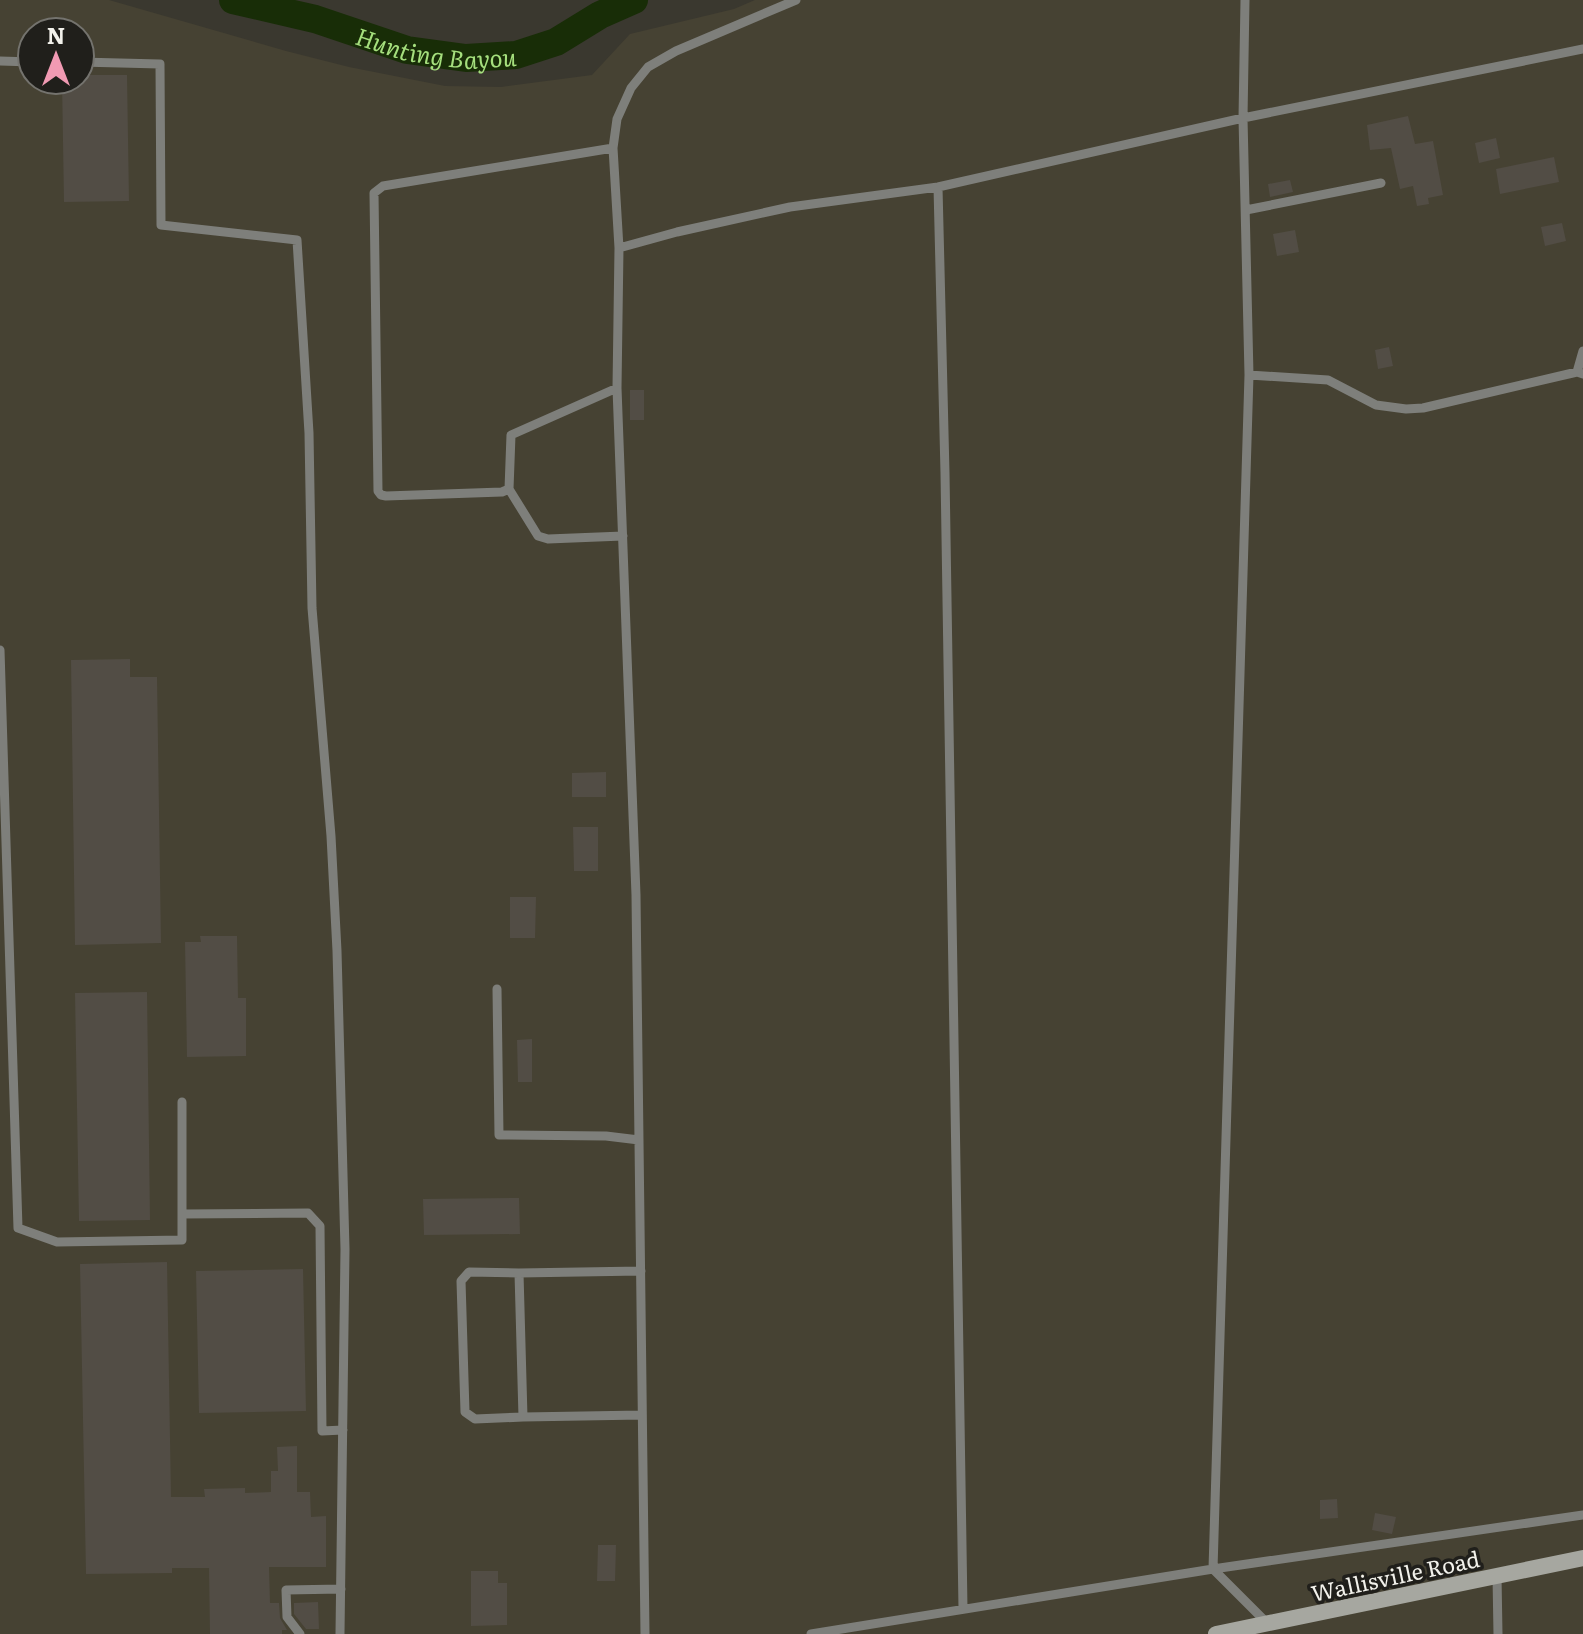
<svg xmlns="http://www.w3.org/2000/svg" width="1583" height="1634" font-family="Literata,serif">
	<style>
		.built { fill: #464233; fill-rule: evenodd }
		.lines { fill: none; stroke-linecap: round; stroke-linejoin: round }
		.river { stroke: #182d07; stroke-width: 28 }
		.building { fill: #524d45 }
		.lane { stroke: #7e7f7b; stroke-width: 9 }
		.secondary { stroke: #a6a7a0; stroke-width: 16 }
		.labels { text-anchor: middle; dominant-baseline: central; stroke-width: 7; stroke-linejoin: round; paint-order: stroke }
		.street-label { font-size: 22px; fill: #f2f1eb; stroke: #201f1b }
		.water-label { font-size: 24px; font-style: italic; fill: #a5df7d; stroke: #201f1b }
	</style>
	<rect width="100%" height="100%" fill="#3a382f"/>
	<path class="built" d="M 0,0 L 109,0 L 286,51 L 349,67 L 445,86 L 501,87 L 592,75 L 630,34 L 734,9 L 755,0 L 1583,0 L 1583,1634 L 0,1634 ZM 32,32 L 80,32 L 80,80 L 32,80 Z"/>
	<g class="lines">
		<path class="river" id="s1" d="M 233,0 L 315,19 L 407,50 L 466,58 L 516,55 L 556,42 L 600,15 L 634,0"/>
	</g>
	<path class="building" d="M 80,75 L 127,75 L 129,201 L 64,202 L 62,80 L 80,80 Z
		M 1408,116 L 1415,144 L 1433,141 L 1443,195 L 1428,198 L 1429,204 L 1417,206 L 1413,186 L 1400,189 L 1391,148 L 1370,150 L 1367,125 Z
		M 1496,138 L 1500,158 L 1479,163 L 1475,143 Z
		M 1554,157 L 1559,182 L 1500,194 L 1496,169 Z
		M 1290,180 L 1293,192 L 1270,197 L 1268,184 Z
		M 1562,223 L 1566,241 L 1545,246 L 1541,227 Z
		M 1295,230 L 1299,252 L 1277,256 L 1273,234 Z
		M 1389,347 L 1393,366 L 1378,369 L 1375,350 Z
		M 630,390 L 644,390 L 644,420 L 630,420 Z
		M 130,659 L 130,677 L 157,677 L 161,943 L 75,945 L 71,660 Z
		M 606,772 L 606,797 L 572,797 L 572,773 Z
		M 573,827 L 598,827 L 598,871 L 574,871 Z
		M 510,897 L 536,897 L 535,938 L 510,938 Z
		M 200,936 L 237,936 L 238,998 L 246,998 L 246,1056 L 187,1057 L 185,942 L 201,942 Z
		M 147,992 L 150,1220 L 79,1221 L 75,993 Z
		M 532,1039 L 532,1082 L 518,1082 L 517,1040 Z
		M 519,1198 L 520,1234 L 424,1235 L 423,1199 Z
		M 167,1262 L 171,1497 L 205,1497 L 204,1489 L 245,1488 L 245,1493 L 271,1492 L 271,1471 L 278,1471 L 277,1447 L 297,1446 L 297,1492 L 310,1492 L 311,1517 L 326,1516 L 326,1567 L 269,1567 L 270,1603 L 279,1603 L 280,1618 L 287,1630 L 282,1630 L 282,1634 L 210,1634 L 209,1568 L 172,1568 L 172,1573 L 86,1574 L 80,1264 Z
		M 303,1269 L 306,1411 L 199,1413 L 196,1271 Z
		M 1337,1499 L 1338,1518 L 1320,1519 L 1320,1500 Z
		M 1375,1513 L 1396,1517 L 1392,1534 L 1372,1530 Z
		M 598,1545 L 616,1545 L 615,1581 L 597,1581 Z
		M 471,1571 L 498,1571 L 498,1583 L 507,1583 L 507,1625 L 471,1626 Z
		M 318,1602 L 319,1629 L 306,1629 L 294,1614 L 294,1603 Z"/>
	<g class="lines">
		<path class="lane" d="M 1245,0 L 1243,118 L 1249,375 L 1213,1569 L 1268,1624
			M 0,61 L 32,62
			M 80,62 L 160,64 L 161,225 L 297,240 L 309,433 L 312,608 L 331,836 L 337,951 L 345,1249 L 340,1634
			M 613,148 L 383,186 L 374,193 L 378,491 L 381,495 L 386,496 L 502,492 L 509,489 L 511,435 L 617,388
			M 938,187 L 945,473 L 963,1609
			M 1246,210 L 1381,183
			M 619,248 L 613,148 L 617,119 L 631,88 L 648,67 L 676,51 L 796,0
			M 1577,372 L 1583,351
			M 1249,375 L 1328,380 L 1376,405 L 1406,409 L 1423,408 L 1577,372 L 1583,374
			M 509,489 L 538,536 L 548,539 L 623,536
			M 0,650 L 18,1228 L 57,1242 L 182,1240 L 182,1102
			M 497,989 L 499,1135 L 606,1136 L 639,1140
			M 182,1214 L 308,1213 L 320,1226 L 322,1431 L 343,1430
			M 641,1271 L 519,1273 L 523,1417 L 642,1415
			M 519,1273 L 469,1272 L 461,1281 L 465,1412 L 475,1419 L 523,1417
			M 1497,1576 L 1498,1634
			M 300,1634 L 287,1617 L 286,1590 L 341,1589
			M 645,1634 L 636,895 L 617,388 L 619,248 L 677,232 L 790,207 L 938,187 L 1243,118 L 1583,49
			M 811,1634 L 1213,1569 L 1583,1515"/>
		<path class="secondary" d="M 1216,1634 L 1583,1558"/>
	</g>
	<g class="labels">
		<g class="street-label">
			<text transform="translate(1395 1575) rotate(-12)">Wallisville Road</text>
		</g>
		<g class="water-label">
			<text stroke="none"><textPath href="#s1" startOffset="210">Hunting Bayou</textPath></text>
		</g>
	</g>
	<g transform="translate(56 56)"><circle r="38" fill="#201f1b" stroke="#74736e" stroke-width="2"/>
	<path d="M0-6L14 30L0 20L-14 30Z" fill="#f19ab3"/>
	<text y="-12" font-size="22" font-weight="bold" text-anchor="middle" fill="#f2f1eb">N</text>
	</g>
</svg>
